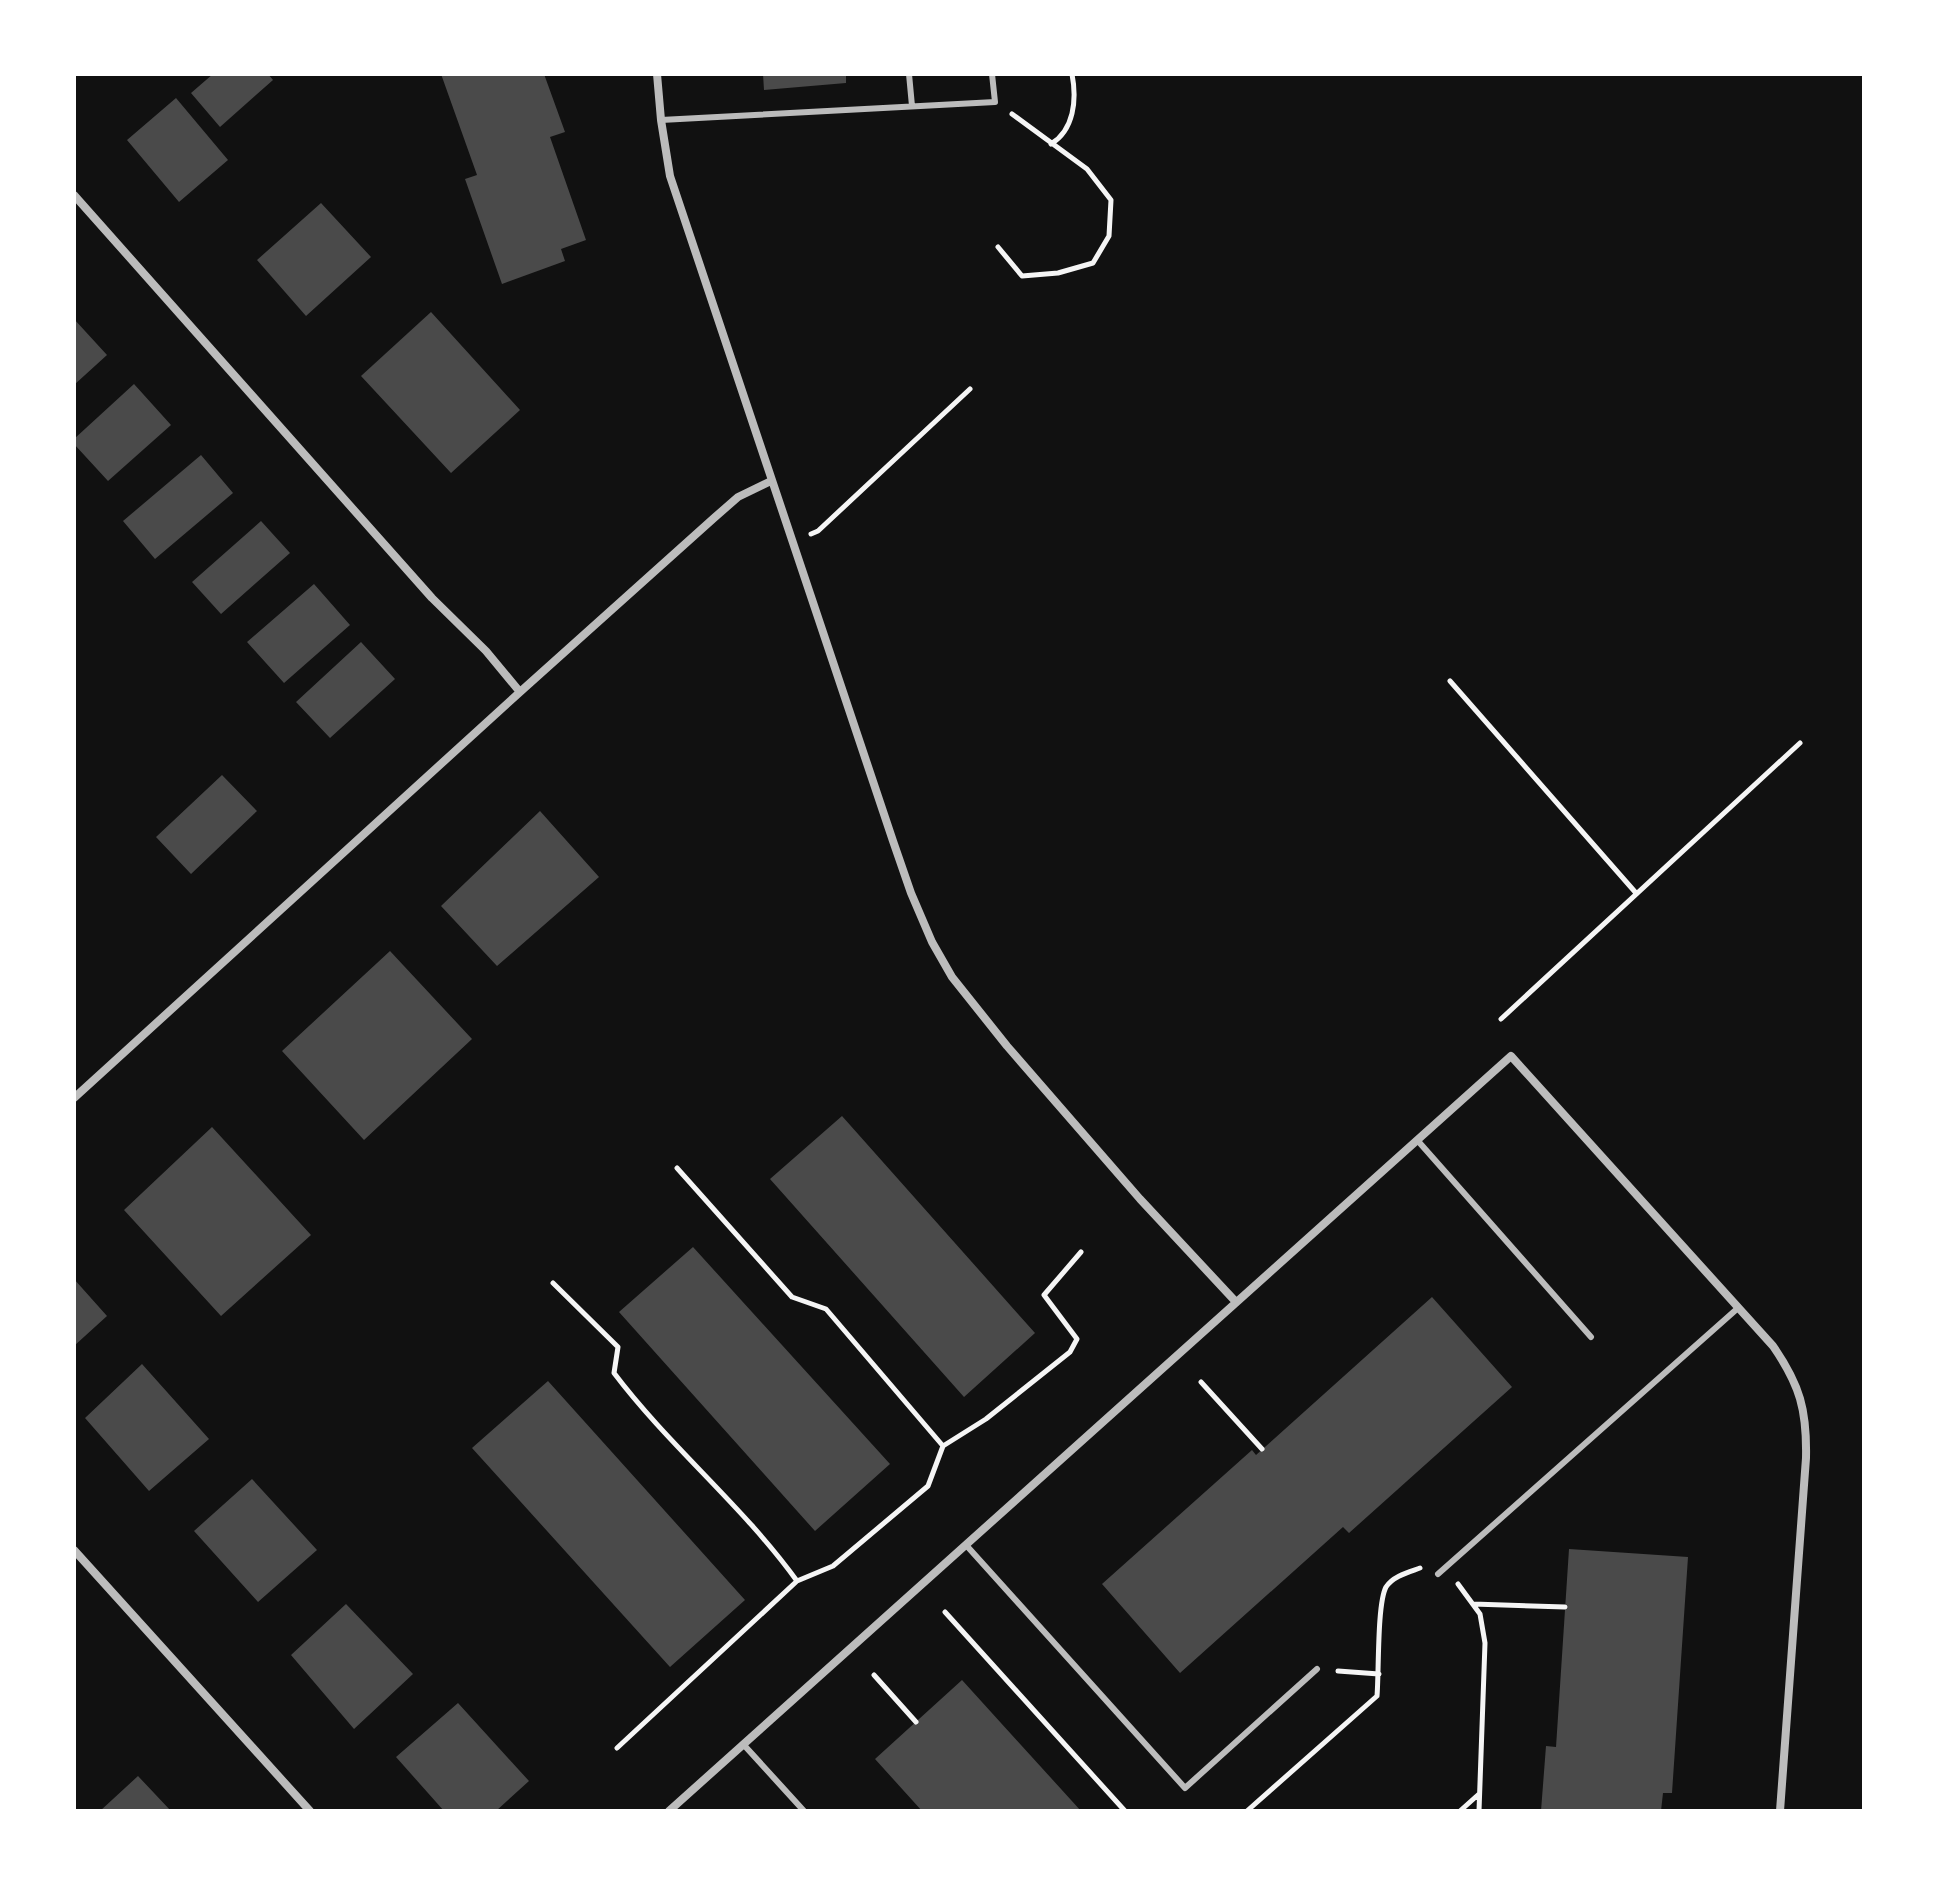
<svg xmlns="http://www.w3.org/2000/svg" width="1938" height="1885" font-family="Mulish,sans-serif">
	<style>
		.building { fill: #4a4a4a }
		.lines { fill: none; stroke-linecap: round; stroke-linejoin: round }
		.path { stroke: #f5f5f5; stroke-width: 5 }
		.service { stroke: #bcbcbc; stroke-width: 6 }
		.minor { stroke: #bcbcbc; stroke-width: 8 }
	</style>
	<rect width="100%" height="100%" fill="#111"/>
	<path class="building" d="M 213,74 L 268,74 L 273,80 L 220,127 L 191,93 Z
		M 441,74 L 544,74 L 565,132 L 550,137 L 586,240 L 561,249 L 565,261 L 502,284 L 465,179 L 477,175 Z
		M 763,74 L 846,74 L 846,83 L 764,90 Z
		M 176,98 L 228,160 L 179,202 L 127,140 Z
		M 321,203 L 371,257 L 306,316 L 257,260 Z
		M 431,312 L 520,410 L 451,473 L 361,376 Z
		M 74,319 L 107,355 L 74,385 Z
		M 134,384 L 171,425 L 108,481 L 74,444 L 74,439 Z
		M 201,455 L 233,493 L 155,559 L 123,521 Z
		M 261,521 L 290,553 L 221,614 L 192,582 Z
		M 314,584 L 350,625 L 284,683 L 247,642 Z
		M 361,642 L 395,679 L 330,738 L 296,702 Z
		M 222,775 L 257,811 L 191,874 L 156,837 Z
		M 540,811 L 599,877 L 497,966 L 441,906 Z
		M 390,951 L 472,1039 L 364,1140 L 282,1051 Z
		M 842,1116 L 1035,1333 L 964,1397 L 770,1179 Z
		M 212,1127 L 311,1235 L 221,1316 L 124,1210 Z
		M 693,1247 L 890,1464 L 815,1531 L 619,1312 Z
		M 74,1279 L 107,1316 L 74,1346 Z
		M 1432,1297 L 1512,1387 L 1349,1533 L 1343,1527 L 1180,1673 L 1102,1584 L 1252,1450 L 1256,1455 Z
		M 142,1364 L 209,1439 L 149,1491 L 85,1418 Z
		M 548,1381 L 745,1600 L 670,1667 L 472,1448 Z
		M 252,1479 L 317,1550 L 258,1602 L 194,1531 Z
		M 1569,1549 L 1688,1557 L 1672,1793 L 1663,1793 L 1661,1811 L 1541,1811 L 1546,1746 L 1556,1747 Z
		M 346,1604 L 413,1674 L 354,1729 L 291,1655 Z
		M 962,1680 L 1081,1811 L 922,1811 L 875,1759 Z
		M 458,1703 L 529,1781 L 496,1811 L 444,1811 L 396,1757 Z
		M 138,1776 L 171,1811 L 100,1811 Z"/>
	<g class="lines">
		<path class="path" d="M 1051,144 C 1074,130 1077,100 1072,74
			M 998,247 L 1022,276 L 1058,273 L 1093,263 L 1109,236 L 1111,200 L 1087,169 L 1012,114
			M 811,534 L 818,531 L 970,389
			M 1450,681 L 1636,893
			M 1501,1019 L 1800,743
			M 677,1168 L 792,1297 L 826,1309 L 943,1446
			M 553,1283 L 618,1347 L 614,1373 C 670,1447 743,1506 797,1581
			M 1201,1382 L 1262,1449
			M 1458,1584 L 1480,1614 L 1485,1643 L 1479,1811
			M 1473,1604 L 1565,1607
			M 945,1612 L 1125,1811
			M 1338,1671 L 1379,1674
			M 874,1675 L 916,1722
			M 617,1748 L 797,1581 L 833,1566 L 928,1486 L 943,1446 L 986,1419 L 1070,1352 L 1077,1339 L 1044,1295 L 1081,1252
			M 1247,1811 L 1377,1696 C 1379,1673 1377,1604 1386,1587 C 1393,1576 1409,1572 1420,1568
			M 1460,1811 L 1479,1794"/>
		<path class="service" d="M 909,74 L 912,106
			M 661,120 L 995,102 L 992,74
			M 1418,1141 L 1591,1337
			M 966,1545 L 1185,1788 L 1317,1669
			M 1438,1574 L 1738,1308
			M 743,1744 L 804,1811"/>
		<path class="minor" d="M 657,74 L 661,120 L 670,176 L 893,841 L 911,893 L 932,942 L 952,977 L 1007,1046 L 1140,1199 L 1236,1302
			M 74,195 L 432,598 L 486,651 L 520,692
			M 74,1098 L 520,692 L 714,518 L 738,497 L 771,481
			M 74,1550 L 310,1811
			M 669,1811 L 1511,1056 L 1773,1346 C 1800,1385 1807,1410 1806,1458 L 1780,1811"/>
	</g>
	<rect width="1938" height="1885" fill="none" stroke="#ffffff" stroke-width="152"/>
</svg>
